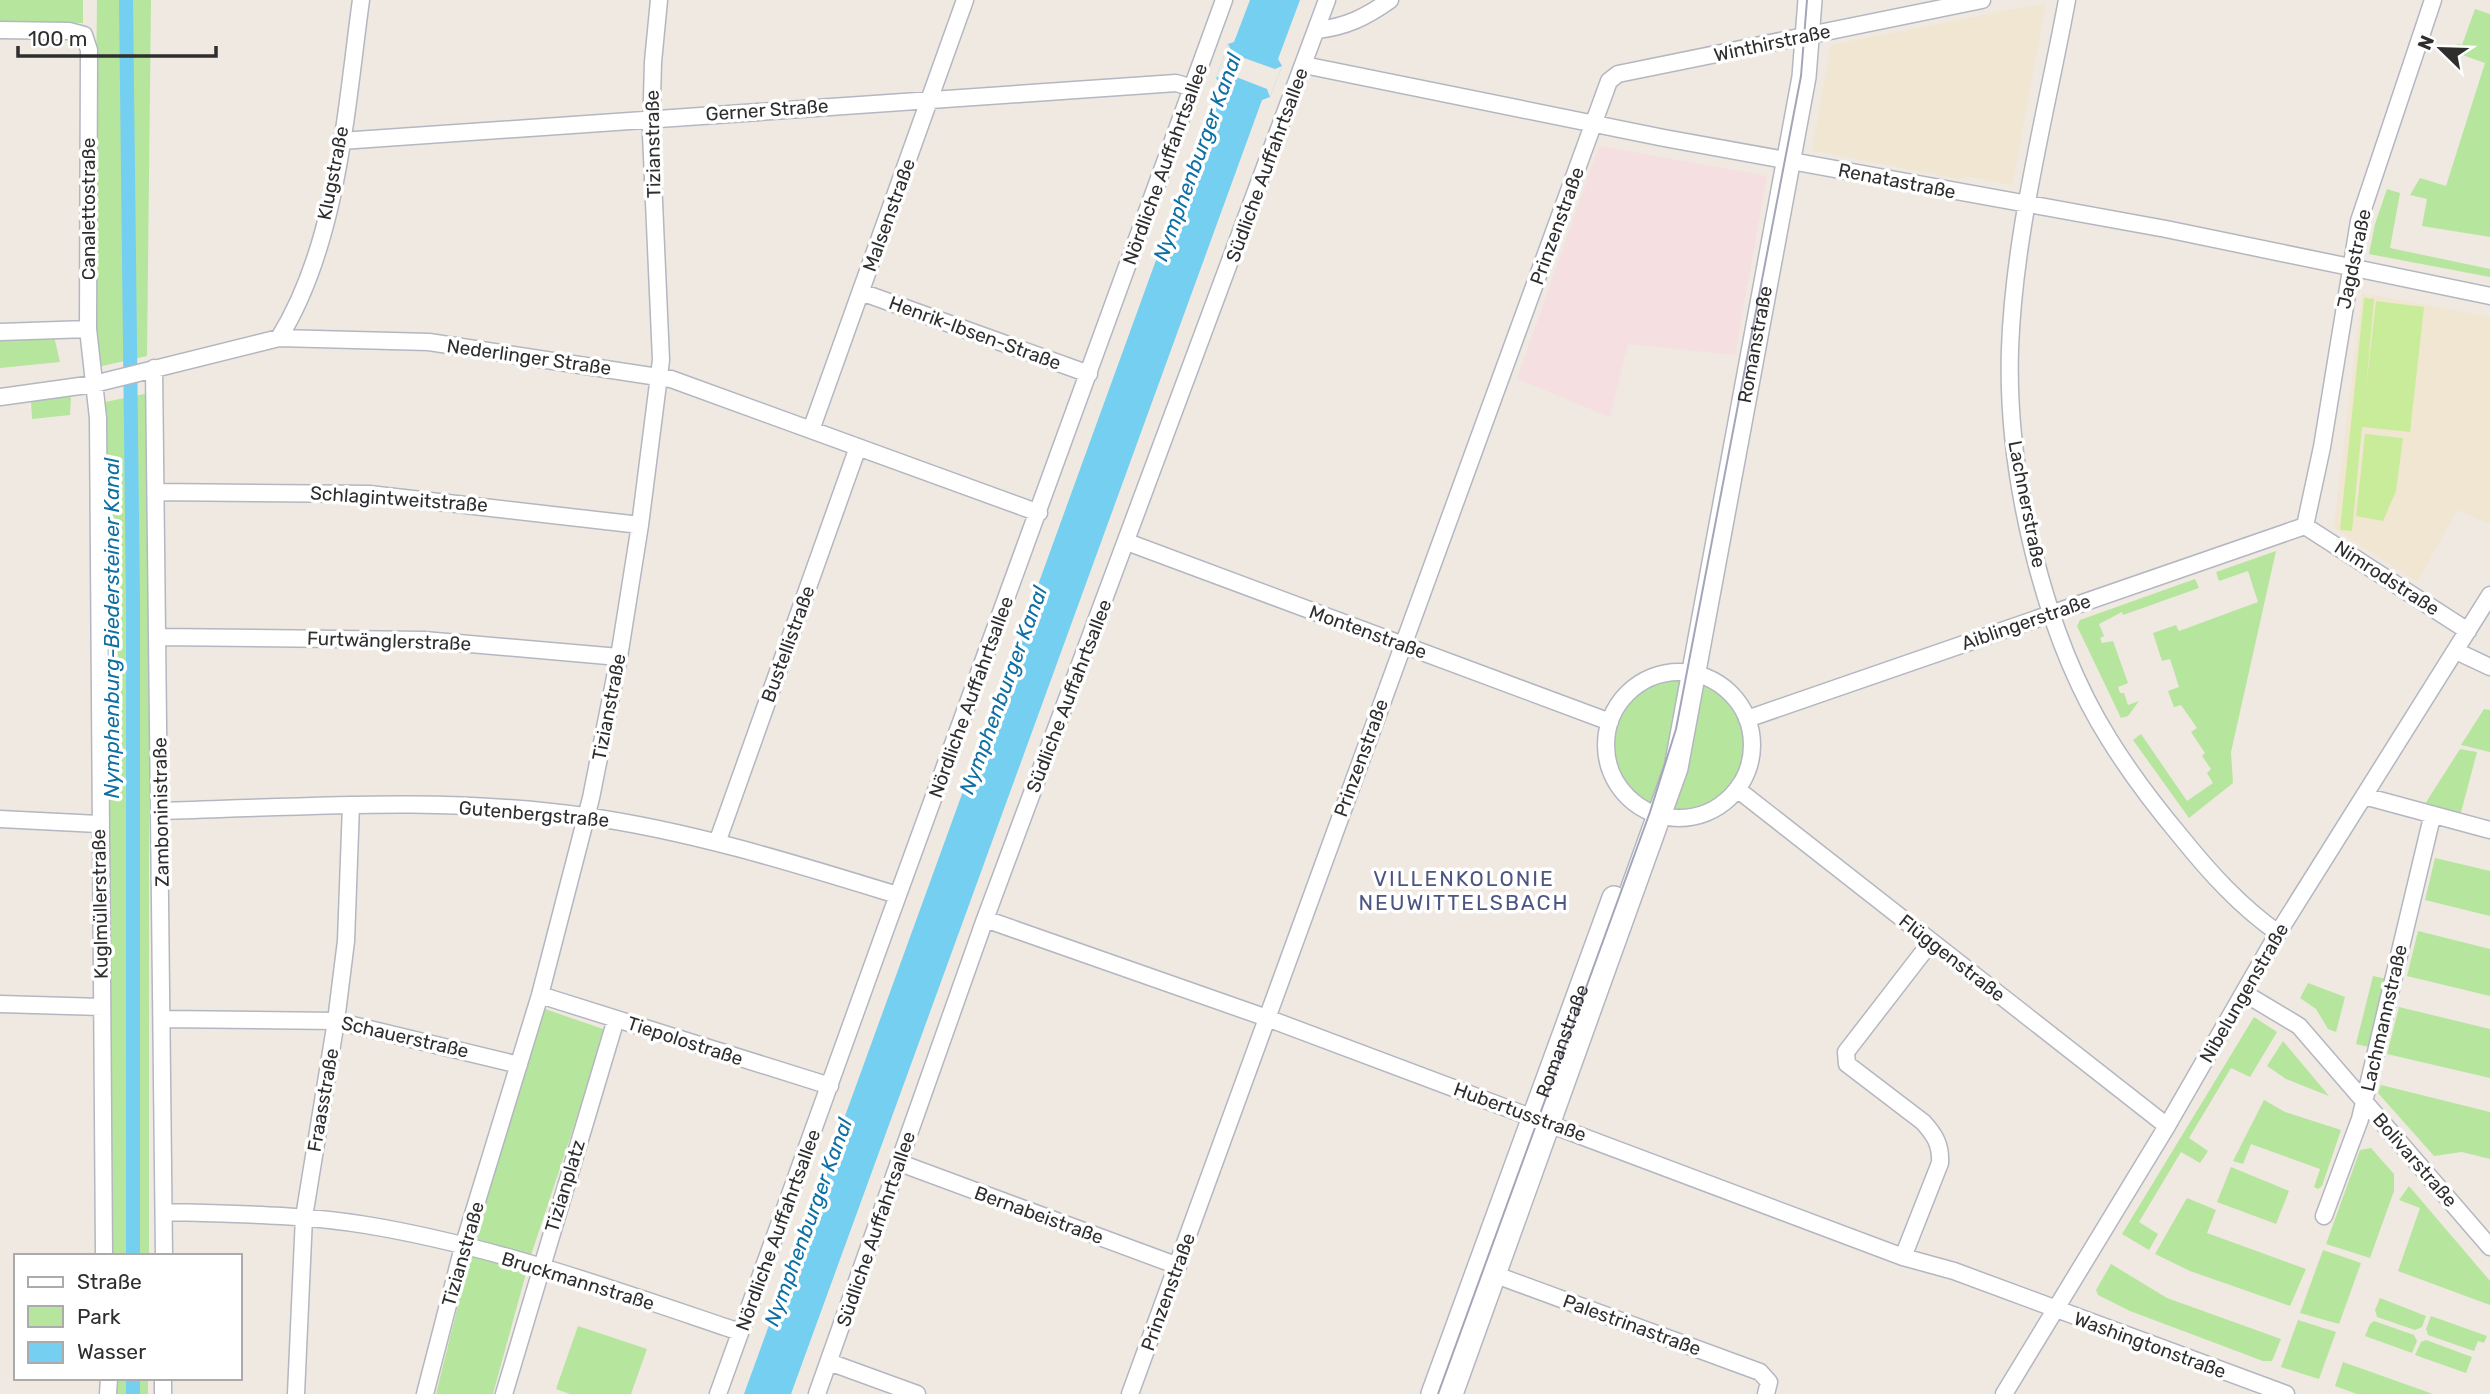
<svg xmlns="http://www.w3.org/2000/svg" width="2490" height="1394" font-family="Rubik,sans-serif">
	<style>
		.education { fill: #f0e6d1 }
		.medical { fill: #f5dfe0 }
		.green { fill: #b6e59e }
		.pitch { fill: #c9ec9a }
		.water { fill: #75cff0 }
		.pier { fill: #efe9e1 }
		.lines { fill: none; stroke-linecap: round; stroke-linejoin: round }
		.canal { stroke: #75cff0; stroke-width: 14 }
		.street-casing { stroke: #b4b7c1; stroke-width: 19 }
		.secondary-casing { stroke: #b4b7c1; stroke-width: 26 }
		.street { stroke: #fff; stroke-width: 16 }
		.secondary { stroke: #fff; stroke-width: 23 }
		.tram { stroke: #a3a6b8; stroke-width: 2 }
		.labels { text-anchor: middle; dominant-baseline: central; stroke-width: 7; stroke-linejoin: round; paint-order: stroke }
		.street-label { font-size: 19px; fill: #2e2e2e; stroke: #fff }
		.water-label { font-size: 21px; font-style: italic; fill: #0d6fa3; stroke: #fff }
		.neighbourhood-label { font-size: 21px; letter-spacing: 2px; fill: #4d5680; stroke: #fff }
	</style>
	<rect width="100%" height="100%" fill="#efe9e1"/>
	<path class="education" d="M 2046,3 L 2012,185 L 1971,177 L 1958,179 L 1812,150 L 1831,45 Z
		M 2362,293 L 2490,317 L 2490,524 L 2457,510 L 2417,582 L 2334,528 Z"/>
	<path class="medical" d="M 1599,146 L 1767,176 L 1735,355 L 1628,344 L 1610,417 L 1517,379 Z"/>
	<path class="green" d="M 0,0 L 83,0 L 83,23 L 0,22 Z
		M 97,0 L 151,0 L 147,356 L 93,368 Z
		M 2475,9 L 2490,14 L 2490,237 L 2422,226 L 2427,199 L 2410,195 L 2420,178 L 2446,186 L 2485,63 L 2454,52 L 2457,44 L 2462,45 Z
		M 2387,189 L 2400,193 L 2390,248 L 2490,269 L 2490,277 L 2369,254 L 2375,224 Z
		M 54,336 L 60,362 L 0,368 L 0,340 Z
		M 149,393 L 149,1256 L 113,1256 L 105,402 Z
		M 71,396 L 70,415 L 32,419 L 31,401 Z
		M 2276,551 L 2231,752 L 2233,783 L 2189,818 L 2133,740 L 2141,734 L 2187,801 L 2213,783 L 2207,773 L 2211,769 L 2202,756 L 2205,753 L 2191,732 L 2197,728 L 2181,705 L 2174,707 L 2168,691 L 2179,687 L 2170,659 L 2162,661 L 2153,633 L 2176,625 L 2179,631 L 2258,602 L 2248,571 L 2219,581 L 2216,572 Z
		M 2195,579 L 2199,588 L 2123,615 L 2122,612 L 2099,624 L 2104,636 L 2100,638 L 2102,643 L 2113,641 L 2128,683 L 2118,687 L 2120,693 L 2124,693 L 2128,705 L 2139,701 L 2128,716 L 2121,718 L 2077,626 L 2080,620 Z
		M1615 745a65 65 0 1 1 130 0a65 65 0 1 1-130 0Z
		M 2484,709 L 2490,710 L 2490,752 L 2461,745 Z
		M 2460,749 L 2477,752 L 2460,816 L 2423,807 Z
		M 2435,858 L 2490,871 L 2490,916 L 2425,900 Z
		M 2418,931 L 2490,949 L 2490,996 L 2407,976 Z
		M 2373,976 L 2387,979 L 2369,1047 L 2356,1044 Z
		M 2308,983 L 2345,997 L 2336,1032 L 2328,1029 L 2316,1009 L 2300,998 Z
		M 2399,1007 L 2490,1029 L 2490,1078 L 2387,1054 Z
		M 545,1009 L 606,1030 L 531,1255 L 493,1394 L 436,1394 L 474,1241 Z
		M 2254,1017 L 2277,1032 L 2250,1077 L 2231,1068 L 2189,1138 L 2208,1151 L 2200,1163 L 2181,1152 L 2139,1222 L 2158,1234 L 2149,1250 L 2122,1234 Z
		M 2283,1041 L 2329,1096 L 2286,1079 L 2267,1066 Z
		M 2381,1085 L 2490,1112 L 2490,1159 L 2462,1152 L 2434,1156 L 2378,1093 Z
		M 2264,1100 L 2285,1112 L 2341,1130 L 2322,1186 L 2318,1189 L 2314,1187 L 2320,1169 L 2251,1144 L 2243,1164 L 2233,1161 Z
		M 2371,1148 L 2394,1174 L 2394,1191 L 2370,1258 L 2326,1244 L 2360,1150 Z
		M 2231,1167 L 2289,1191 L 2276,1224 L 2217,1202 Z
		M 2409,1186 L 2490,1281 L 2490,1305 L 2398,1271 L 2420,1208 L 2399,1200 Z
		M 2187,1198 L 2216,1210 L 2207,1233 L 2306,1269 L 2290,1306 L 2190,1271 L 2155,1254 Z
		M 2323,1250 L 2361,1263 L 2339,1324 L 2300,1313 Z
		M 2111,1264 L 2167,1298 L 2281,1339 L 2272,1361 L 2263,1361 L 2130,1311 L 2098,1295 L 2096,1290 Z
		M 2380,1298 L 2426,1316 L 2422,1327 L 2415,1330 L 2377,1317 L 2375,1310 Z
		M 2431,1316 L 2487,1336 L 2484,1343 L 2478,1341 L 2474,1351 L 2428,1335 L 2426,1329 Z
		M 2298,1320 L 2336,1332 L 2319,1379 L 2281,1367 Z
		M 2374,1321 L 2414,1335 L 2417,1341 L 2412,1353 L 2365,1336 L 2370,1324 Z
		M 578,1326 L 647,1349 L 631,1394 L 570,1394 L 556,1389 Z
		M 2426,1340 L 2472,1357 L 2466,1373 L 2415,1355 L 2421,1342 Z
		M 2343,1362 L 2433,1394 L 2357,1394 L 2335,1386 Z
		M 115,1378 L 148,1378 L 148,1394 L 115,1394 Z"/>
	<path class="pitch" d="M 2364,298 L 2374,299 L 2366,388 L 2376,301 L 2424,307 L 2410,432 L 2362,427 L 2352,531 L 2340,530 Z
		M 2365,434 L 2403,438 L 2396,491 L 2383,521 L 2356,516 Z"/>
	<path class="water" d="M 1250,0 L 1300,0 L 1278,59 L 1282,66 L 1270,97 L 1262,100 L 791,1394 L 744,1394 L 1220,84 L 1216,78 L 1228,44 L 1234,42 Z"/>
	<path class="pier" d="M 1228,44 L 1233,54 L 1275,69 L 1282,66 L 1270,97 L 1267,89 L 1226,73 L 1216,78 Z"/>
	<g class="lines">
		<path class="canal" d="M 126,0 L 133,603 L 133,1256
			M 133,1394 L 133,1378"/>
		<defs>
			<path id="street" d="M 2067,0 C 2046,114 2014,233 2010,349 C 2006,473 2043,634 2109,739 C 2130,773 2155,806 2181,837 C 2210,873 2240,906 2278,933
				M 0,30 L 69,31 L 84,35 L 89,50 L 88,329 L 98,418 L 104,1256
				M 1317,30 C 1346,27 1366,17 1390,0
				M 1304,65 L 1664,138 L 2166,229 L 2490,296
				M 341,141 L 1176,83 L 1193,88
				M 861,292 L 1089,374
				M 0,332 L 88,329
				M 279,338 C 338,243 346,109 361,0
				M 154,368 L 164,1256
				M 0,397 L 94,384 L 279,338 L 429,342 L 671,379 L 1039,513
				M 811,430 L 965,0
				M 156,492 L 369,494 L 640,525
				M 2305,526 L 2322,447 L 2359,221 L 2433,0
				M 2305,526 L 2468,631
				M 1127,542 L 1610,722
				M 159,637 L 424,640 L 619,657
				M 2456,651 L 2490,667
				M1606 745a73 73 0 1 1 146 0a73 73 0 1 1-146 0Z
				M 1747,719 L 2305,526
				M 1737,789 L 2167,1126
				M 2364,796 L 2490,830
				M 161,811 C 301,807 444,796 584,816 C 691,831 793,863 897,895
				M 0,819 L 98,824
				M 718,840 L 858,447
				M 985,919 L 1267,1018 L 1903,1257 L 1954,1271 L 2286,1394
				M 2244,993 L 2299,1026 L 2490,1247
				M 540,995 L 830,1086
				M 0,1004 L 102,1007
				M 164,1019 L 336,1021 L 519,1065
				M 900,1163 L 1178,1266
				M 165,1212 C 232,1214 300,1214 366,1225 C 494,1246 618,1291 740,1332
				M 2324,1216 L 2360,1119 L 2432,817
				M 1903,1257 L 1940,1163 C 1941,1145 1935,1135 1923,1122 L 1847,1064 L 1846,1052 L 1931,942
				M 1485,1271 L 1760,1372 L 1769,1382 L 1766,1394
				M 829,1362 L 917,1394
				M 163,1378 L 163,1394
				M 108,1394 L 109,1378
				M 296,1394 L 304,1217 L 336,1021 L 346,941 L 351,805
				M 425,1394 L 463,1247 L 540,995 L 591,798 L 619,657 L 640,525 L 661,360 L 651,134 L 653,62 L 659,0
				M 504,1394 L 616,1019
				M 718,1394 C 883,928 1058,466 1224,0
				M 817,1394 L 984,922 L 1327,0
				M 1130,1394 L 1609,81 L 1618,74 L 1982,0
				M 2004,1394 L 2167,1126 L 2278,933 L 2490,595"/>
			<g id="secondary">
				<path id="s1" d="M 1433,1394 L 1614,898"/>
				<path id="s2" d="M 1451,1394 L 1676,768 L 1804,77 L 1810,0"/>
			</g>
		</defs>
		<use href="#street" class="street-casing"/>
		<use href="#secondary" class="secondary-casing"/>
		<use href="#street" class="street"/>
		<use href="#secondary" class="secondary"/>
		<path class="tram" d="M 1438,1394 L 1650,812 L 1676,729 L 1801,76 L 1807,0"/>
	</g>
	<g class="labels">
		<g class="street-label">
			<text transform="translate(1772 43) rotate(-12)">Winthirstraße</text>
			<text transform="translate(767 110) rotate(-4)">Gerner Straße</text>
			<text transform="translate(653 144) rotate(-91)">Tizianstraße</text>
			<text transform="translate(1165 164) rotate(-70)">Nördliche Auffahrtsallee</text>
			<text transform="translate(1267 165) rotate(-70)">Südliche Auffahrtsallee</text>
			<text transform="translate(333 173) rotate(-79)">Klugstraße</text>
			<text transform="translate(1897 181) rotate(11)">Renatastraße</text>
			<text transform="translate(88 209) rotate(-90)">Canalettostraße</text>
			<text transform="translate(889 215) rotate(-70)">Malsenstraße</text>
			<text transform="translate(1557 226) rotate(-70)">Prinzenstraße</text>
			<text transform="translate(2354 259) rotate(-78)">Jagdstraße</text>
			<text transform="translate(975 333) rotate(20)">Henrik-Ibsen-Straße</text>
			<text stroke="none"><textPath href="#s2" startOffset="1096">Romanstraße</textPath></text>
			<text transform="translate(529 357) rotate(8)">Nederlinger Straße</text>
			<text transform="translate(399 499) rotate(4)">Schlagintweitstraße</text>
			<text transform="translate(2027 504) rotate(79)">Lachnerstraße</text>
			<text transform="translate(2387 578) rotate(33)">Nimrodstraße</text>
			<text transform="translate(2026 622) rotate(-19)">Aiblingerstraße</text>
			<text transform="translate(1368 632) rotate(20)">Montenstraße</text>
			<text transform="translate(389 641) rotate(2)">Furtwänglerstraße</text>
			<text transform="translate(788 644) rotate(-70)">Bustellistraße</text>
			<text transform="translate(1069 696) rotate(-69)">Südliche Auffahrtsallee</text>
			<text transform="translate(971 697) rotate(-70)">Nördliche Auffahrtsallee</text>
			<text transform="translate(609 707) rotate(-79)">Tizianstraße</text>
			<text transform="translate(1361 758) rotate(-70)">Prinzenstraße</text>
			<text transform="translate(161 812) rotate(-91)">Zamboninistraße</text>
			<text transform="translate(534 814) rotate(5)">Gutenbergstraße</text>
			<text transform="translate(100 904) rotate(-91)">Kuglmüllerstraße</text>
			<text transform="translate(1952 958) rotate(38)">Flüggenstraße</text>
			<text transform="translate(2244 993) rotate(-60)">Nibelungenstraße</text>
			<text transform="translate(2384 1018) rotate(-77)">Lachmannstraße</text>
			<text transform="translate(405 1037) rotate(13)">Schauerstraße</text>
			<text transform="translate(685 1041) rotate(18)">Tiepolostraße</text>
			<text stroke="none"><textPath href="#s1" startOffset="376">Romanstraße</textPath></text>
			<text transform="translate(323 1100) rotate(-80)">Fraasstraße</text>
			<text transform="translate(1520 1112) rotate(20)">Hubertusstraße</text>
			<text transform="translate(2415 1160) rotate(49)">Bolivarstraße</text>
			<text transform="translate(565 1186) rotate(-73)">Tizianplatz</text>
			<text transform="translate(1039 1215) rotate(20)">Bernabeistraße</text>
			<text transform="translate(876 1229) rotate(-71)">Südliche Auffahrtsallee</text>
			<text transform="translate(778 1230) rotate(-70)">Nördliche Auffahrtsallee</text>
			<text transform="translate(463 1254) rotate(-74)">Tizianstraße</text>
			<text transform="translate(578 1281) rotate(17)">Bruckmannstraße</text>
			<text transform="translate(1168 1292) rotate(-70)">Prinzenstraße</text>
			<text transform="translate(1632 1325) rotate(20)">Palestrinastraße</text>
			<text transform="translate(2150 1345) rotate(20)">Washingtonstraße</text>
		</g>
		<g class="water-label">
			<text transform="translate(1197 157) rotate(-70)">Nymphenburger Kanal</text>
			<text transform="translate(111 628) rotate(-90)">Nymphenburg-Biedersteiner Kanal</text>
			<text transform="translate(1003 690) rotate(-70)">Nymphenburger Kanal</text>
			<text transform="translate(808 1222) rotate(-70)">Nymphenburger Kanal</text>
		</g>
		<g class="neighbourhood-label">
			<text x="1464" y="878">VILLENKOLONIE<tspan x="1464" dy="24">NEUWITTELSBACH</tspan></text>
		</g>
	</g>
	<rect x="14" y="1254" width="228" height="126" fill="#ffffff" stroke="#ababab" stroke-width="2"/>
	<rect x="28" y="1277" width="35" height="10" fill="#ffffff" stroke="#ababab" stroke-width="2"/>
	<text x="77" y="1289" font-size="21" fill="#2e2e2e">Straße</text>
	<rect x="28" y="1306" width="35" height="21" fill="#b6e59e" stroke="#ababab" stroke-width="2"/>
	<text x="77" y="1324" font-size="21" fill="#2e2e2e">Park</text>
	<rect x="28" y="1342" width="35" height="21" fill="#75cff0" stroke="#ababab" stroke-width="2"/>
	<text x="77" y="1359" font-size="21" fill="#2e2e2e">Wasser</text>
	<g transform="translate(2441 49) rotate(293)" stroke="#ffffff" stroke-width="5" paint-order="stroke">
	<path d="M0-5L12 26L0 18L-12 26Z" fill="#2e2e2e"/>
	<text y="-10" font-size="19" font-weight="bold" text-anchor="middle" fill="#2e2e2e">N</text>
	</g>
	<path d="M18 46v10h198v-10" fill="none" stroke="#2e2e2e" stroke-width="3.5"/>
	<text x="28" y="46" font-size="21" fill="#2e2e2e" stroke="#ffffff" stroke-width="5" paint-order="stroke">100 m</text>
</svg>
